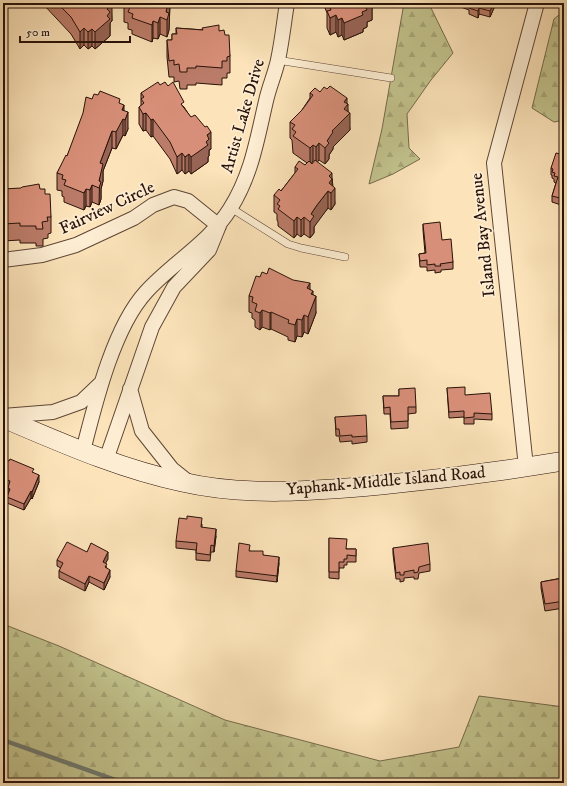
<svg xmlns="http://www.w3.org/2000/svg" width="567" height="786" font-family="'IM FELL DW Pica',serif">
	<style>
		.forest { fill: url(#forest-firs); stroke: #756a4b }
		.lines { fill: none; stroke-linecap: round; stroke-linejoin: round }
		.stream { stroke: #6f796e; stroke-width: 4.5 }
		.lane-casing { stroke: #5d4635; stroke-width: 8 }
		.street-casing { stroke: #5d4635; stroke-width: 16 }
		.secondary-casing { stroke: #281209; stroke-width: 20 }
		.lane { stroke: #fdedd2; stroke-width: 7 }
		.street { stroke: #fdedd2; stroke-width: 14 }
		.secondary { stroke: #fdedd2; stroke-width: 19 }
		.wall { fill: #ba7b68; stroke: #281209 }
		.shaded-wall { fill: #976455; stroke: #281209 }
		.building { fill: #d88f79; stroke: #281209 }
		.labels { text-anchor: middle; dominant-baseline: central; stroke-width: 3.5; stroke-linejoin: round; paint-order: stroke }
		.street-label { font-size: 17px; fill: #281209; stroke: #fdedd2 }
	</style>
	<defs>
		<pattern id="forest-firs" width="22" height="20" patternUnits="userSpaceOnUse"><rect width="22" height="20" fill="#c2c38d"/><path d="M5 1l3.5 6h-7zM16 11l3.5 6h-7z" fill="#a7a678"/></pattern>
	</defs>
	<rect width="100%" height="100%" fill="#fce3b9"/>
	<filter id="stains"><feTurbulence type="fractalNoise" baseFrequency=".005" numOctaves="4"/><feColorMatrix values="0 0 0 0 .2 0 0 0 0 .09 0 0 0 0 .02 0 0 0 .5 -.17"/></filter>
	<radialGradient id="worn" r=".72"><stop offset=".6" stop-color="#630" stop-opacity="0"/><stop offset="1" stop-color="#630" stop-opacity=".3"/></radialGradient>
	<path class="forest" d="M 404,3 L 431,3 L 431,8 L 453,53 L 431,80 L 407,114 L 409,148 L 420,159 L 393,174 L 369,184 L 382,129 Z
		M 564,11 L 564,120 L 554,122 L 532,108 L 554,19 Z
		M 3,624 L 59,646 L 225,720 L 380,761 L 459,747 L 479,696 L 564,707 L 564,783 L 3,783 Z"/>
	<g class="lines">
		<path class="stream" d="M 3,740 L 124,783"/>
		<defs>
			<path id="lane" d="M 277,60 L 391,78
				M 231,208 L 288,244 L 301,248 L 345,257
				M 564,429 L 564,435"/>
			<path id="street" d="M 3,260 L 42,255 L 76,245 L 134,218 L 153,205 L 174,197 L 188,201 L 219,226
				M 130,389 L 142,431 L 172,469 L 187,481
				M 3,416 L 53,412 L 81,402 L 100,384
				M 83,451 C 95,404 113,328 146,292 C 172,263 209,243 230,209 C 252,174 257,139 266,101 C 269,87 275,74 278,60 C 282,41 284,22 287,3
				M 106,460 L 152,327 L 174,287 L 209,250 L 218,228
				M 526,467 L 494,163 L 537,3"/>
			<path id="secondary" d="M 3,418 C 62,443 120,469 182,482 C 247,497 315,491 381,485 C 442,479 503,471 564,461"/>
		</defs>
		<use href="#lane" class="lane-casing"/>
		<use href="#street" class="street-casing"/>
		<use href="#secondary" class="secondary-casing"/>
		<use href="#lane" class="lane"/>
		<use href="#street" class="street"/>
		<use href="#secondary" class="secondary"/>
	</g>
	<path class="wall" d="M 42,3 L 111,3 L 112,21 L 110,23 L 110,36 L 95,49 L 92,46 L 88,49 L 84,45 L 80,49 L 71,34 Z
		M 170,3 L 169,30 L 167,37 L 160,34 L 158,39 L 153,38 L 152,42 L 132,34 L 132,30 L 128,29 L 128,23 L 124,22 L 124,5 Z
		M 323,3 L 372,3 L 372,20 L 367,22 L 367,27 L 363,29 L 363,32 L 344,40 L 342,35 L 338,37 L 336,32 L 330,35 L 327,28 L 327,13 Z
		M 458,3 L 495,3 L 494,8 L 490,17 L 479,14 L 478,18 L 469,14 L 469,10 L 458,6 Z
		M 176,28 L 219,31 L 225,35 L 230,56 L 230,73 L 227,73 L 227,78 L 222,78 L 222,85 L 196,83 L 196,85 L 187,85 L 187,89 L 180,89 L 179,81 L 174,82 L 174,77 L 169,77 L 167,57 L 167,40 L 172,40 L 172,34 L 176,34 Z
		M 160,85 L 184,107 L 211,149 L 209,150 L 209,156 L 208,157 L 208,162 L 191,174 L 189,171 L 185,174 L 182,170 L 177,174 L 170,159 L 153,136 L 151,137 L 146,130 L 143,131 L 139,124 L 139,107 L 141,106 L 141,93 Z
		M 320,92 L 347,103 L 350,130 L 333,147 L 333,149 L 329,155 L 329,159 L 325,164 L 319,160 L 317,162 L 332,178 L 335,204 L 331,210 L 328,208 L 317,222 L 314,227 L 314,233 L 310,238 L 304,234 L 301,237 L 297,234 L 294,238 L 278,226 L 278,222 L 277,220 L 277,214 L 274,212 L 274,195 L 281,191 L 295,173 L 295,167 L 305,165 L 307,163 L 293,153 L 292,140 L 290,138 L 290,122 L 302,110 L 310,98 L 310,93 Z
		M 92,99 L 120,104 L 124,111 L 128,129 L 125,136 L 123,135 L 116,149 L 112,148 L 103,171 L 103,181 L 101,189 L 101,199 L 99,205 L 92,202 L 90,207 L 86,206 L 84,210 L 64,202 L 64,197 L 62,196 L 62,191 L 57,190 L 57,173 L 67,156 Z
		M 564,155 L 564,206 L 552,202 L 552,196 L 556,183 L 554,182 L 554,179 L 552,178 L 552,175 L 551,175 L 551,168 Z
		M 3,189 L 40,189 L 45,194 L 51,217 L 51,233 L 48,234 L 48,238 L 43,239 L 43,246 L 36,246 L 36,243 L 20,243 L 20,240 L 3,241 Z
		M 423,224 L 442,240 L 453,262 L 453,269 L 441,270 L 441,272 L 435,273 L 435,270 L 427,271 L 427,267 L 420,267 L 419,254 L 425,253 L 423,230 Z
		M 260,277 L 310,289 L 313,295 L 316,313 L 308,334 L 304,332 L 302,337 L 297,336 L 295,342 L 288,340 L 288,337 L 271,329 L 270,330 L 262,327 L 260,330 L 255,327 L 255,320 L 252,318 L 252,313 L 249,312 L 249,296 Z
		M 447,388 L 465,395 L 492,414 L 492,420 L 474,419 L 474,424 L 464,424 L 464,417 L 449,418 Z
		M 399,389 L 416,407 L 416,413 L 408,414 L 408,428 L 391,429 L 390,414 L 384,414 L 383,396 L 399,396 Z
		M 335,417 L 367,436 L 367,442 L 352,444 L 352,441 L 340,442 L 339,436 L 336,436 Z
		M 3,469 L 34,473 L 39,482 L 32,499 L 31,498 L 24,510 L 7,503 L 7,497 L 8,494 L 8,487 L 3,485 Z
		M 202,524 L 202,528 L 216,536 L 214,552 L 211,552 L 210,561 L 196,560 L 196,550 L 176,548 L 176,541 Z
		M 329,538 L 347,549 L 356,549 L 356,562 L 347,562 L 347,565 L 344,565 L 344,568 L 339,568 L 339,579 L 329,578 Z
		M 393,548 L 430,564 L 430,571 L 419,573 L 418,579 L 414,579 L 414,577 L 404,578 L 404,581 L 400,582 L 400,579 L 396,579 L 393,554 Z
		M 250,551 L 263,555 L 279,563 L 277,582 L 236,577 L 236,571 Z
		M 87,552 L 108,559 L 105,563 L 110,577 L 104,590 L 89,582 L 85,591 L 59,578 L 59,571 L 61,568 L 57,566 L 57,560 Z
		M 564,573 L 564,608 L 545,611 L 541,588 L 541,582 L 562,578 L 562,574 Z"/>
	<path class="shaded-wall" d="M 165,3 L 170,3 L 169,30 L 167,37 L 167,20 Z
		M 372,3 L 372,20 L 367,22 L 367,27 L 363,29 L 363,32 L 344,40 L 344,23 L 362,12 L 365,6 Z
		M 494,3 L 495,3 L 494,8 L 490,17 L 490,11 Z
		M 112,4 L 112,21 L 110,23 L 110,36 L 95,49 L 95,32 L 107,9 Z
		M 479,8 L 479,14 L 478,18 L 478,11 Z
		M 336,15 L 336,32 L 330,35 L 330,18 Z
		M 160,17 L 160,34 L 158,39 L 158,23 Z
		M 342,18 L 342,35 L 338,37 L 338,20 Z
		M 153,21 L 153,38 L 152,42 L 152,25 Z
		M 84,28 L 84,45 L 80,49 L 80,32 Z
		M 92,29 L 92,46 L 88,49 L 88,32 Z
		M 347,98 L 347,106 L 348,104 L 348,115 L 350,113 L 350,130 L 333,147 L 333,149 L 329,155 L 329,159 L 325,164 L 325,148 L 327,141 L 344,102 Z
		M 124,105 L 124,119 L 123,119 L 123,135 L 116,149 L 116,132 Z
		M 128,112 L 128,129 L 125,136 L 125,120 Z
		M 146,113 L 146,130 L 143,131 L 143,114 Z
		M 153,119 L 153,136 L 151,137 L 151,120 Z
		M 112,131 L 112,148 L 103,171 L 103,181 L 101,189 L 101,199 L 99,205 L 100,163 Z
		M 211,132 L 211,149 L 209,150 L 209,156 L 208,157 L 208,162 L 191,174 L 191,157 L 207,135 Z
		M 319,143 L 319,160 L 316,164 L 316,147 Z
		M 313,145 L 313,161 L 310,165 L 310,148 Z
		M 182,153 L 182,170 L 177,174 L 177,157 Z
		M 189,154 L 189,171 L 185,174 L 185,157 Z
		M 332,173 L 332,180 L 332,179 L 332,191 L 335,188 L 335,204 L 331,210 L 331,193 L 329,192 L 329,176 Z
		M 92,185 L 92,202 L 90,207 L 90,190 Z
		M 86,189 L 86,206 L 84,210 L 84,193 Z
		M 328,191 L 328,208 L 314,227 L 314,233 L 310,238 L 310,222 L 311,214 L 317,205 Z
		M 297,217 L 297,234 L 294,238 L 294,221 Z
		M 304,217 L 304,234 L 301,237 L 301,220 Z
		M 310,283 L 310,300 L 307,288 Z
		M 313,291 L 313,304 L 316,296 L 316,313 L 308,334 L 308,317 L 311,294 Z
		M 262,310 L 262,327 L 260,330 L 260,313 Z
		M 271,312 L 271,329 L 270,330 L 270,313 Z
		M 304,315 L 304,332 L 302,337 L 302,320 Z
		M 297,319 L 297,336 L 295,342 L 295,325 Z
		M 39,475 L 39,482 L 32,499 L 32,492 Z
		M 31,491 L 31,498 L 24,510 L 24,504 Z
		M 216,529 L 216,536 L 214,552 L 214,546 Z
		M 108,552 L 108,559 L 103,568 L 103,562 Z
		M 279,557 L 279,563 L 277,582 L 277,576 Z
		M 110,570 L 110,577 L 104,590 L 104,583 Z
		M 89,576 L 89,582 L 85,591 L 85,584 Z"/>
	<path class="building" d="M 57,3 L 111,3 L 112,4 L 107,9 L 110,12 L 107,16 L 110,19 L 95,32 L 92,29 L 88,32 L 84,28 L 80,32 L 71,17 Z
		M 125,3 L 168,3 L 166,12 L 169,13 L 167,20 L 160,17 L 158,23 L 153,21 L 152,25 L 132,18 L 133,14 L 128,12 L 130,7 L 124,5 Z
		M 328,3 L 372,3 L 365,6 L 367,10 L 362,12 L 363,15 L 344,23 L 342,18 L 338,20 L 336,15 L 330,18 L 327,11 L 331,10 Z
		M 468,3 L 494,3 L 490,11 L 479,8 L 478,11 L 469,8 L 470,4 Z
		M 219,25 L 219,31 L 224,30 L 225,35 L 229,35 L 230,56 L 227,57 L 227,61 L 222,61 L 222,68 L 196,66 L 196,68 L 187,68 L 187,72 L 180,72 L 179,64 L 174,65 L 174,60 L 169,61 L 167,40 L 172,40 L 172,34 L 177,34 L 176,28 L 203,30 L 202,28 Z
		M 158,82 L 160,85 L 165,82 L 168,86 L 173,82 L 184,102 L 181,104 L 191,117 L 195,115 L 205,127 L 207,126 L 211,132 L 207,135 L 209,139 L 206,142 L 208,145 L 191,157 L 189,154 L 185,157 L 182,153 L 177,157 L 170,142 L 153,119 L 151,120 L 146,113 L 143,114 L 139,107 L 144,103 L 141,99 L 144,97 L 141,93 Z
		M 330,86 L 347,98 L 344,102 L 348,104 L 344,109 L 350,113 L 332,131 L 333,132 L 327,141 L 329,143 L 325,148 L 319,143 L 316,147 L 313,145 L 310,148 L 293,136 L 296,132 L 292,129 L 295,125 L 290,122 L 302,110 L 313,95 L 310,93 L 315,88 L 320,92 L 324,87 L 327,89 Z
		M 100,91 L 120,99 L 119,103 L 124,105 L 122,110 L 128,112 L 125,120 L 123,119 L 116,132 L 112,131 L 100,163 L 103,164 L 99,181 L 101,182 L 99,188 L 92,185 L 90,190 L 86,189 L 84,193 L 64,185 L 66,180 L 62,179 L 63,175 L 57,173 L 66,155 L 67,156 L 83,113 L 86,97 L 92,99 L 94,94 L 98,95 Z
		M 556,153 L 564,155 L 564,199 L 552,196 L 558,177 L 554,176 L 555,173 L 552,172 L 553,169 L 551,168 Z
		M 315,160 L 332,173 L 329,176 L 332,179 L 329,183 L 335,188 L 331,193 L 328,191 L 317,205 L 311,214 L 314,216 L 310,222 L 304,217 L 301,220 L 297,217 L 294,221 L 278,209 L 280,206 L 277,204 L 280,200 L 274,195 L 279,189 L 281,191 L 298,169 L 295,167 L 299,161 L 305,165 L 309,161 L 312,164 Z
		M 39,184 L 40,189 L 45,189 L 45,194 L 50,194 L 51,217 L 47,217 L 48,221 L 42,222 L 43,229 L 36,229 L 36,226 L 20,226 L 20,223 L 3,224 L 3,189 L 21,188 L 22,187 Z
		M 440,222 L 442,240 L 451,239 L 453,262 L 440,264 L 441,266 L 435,266 L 435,264 L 427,265 L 427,260 L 420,261 L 419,254 L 426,253 L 423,224 Z
		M 269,268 L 293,280 L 310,283 L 307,288 L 313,291 L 311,294 L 316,296 L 308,317 L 304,315 L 302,320 L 297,319 L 295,325 L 288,323 L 289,320 L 271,312 L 270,313 L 262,310 L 260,313 L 255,311 L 257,304 L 252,302 L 253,297 L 249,296 L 256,276 L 260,277 L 262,272 L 267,274 Z
		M 465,387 L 465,395 L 490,393 L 492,414 L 474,413 L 474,417 L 464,418 L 464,411 L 449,412 L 447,388 Z
		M 415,388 L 416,407 L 408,407 L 408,421 L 391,422 L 390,407 L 384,408 L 383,396 L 399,396 L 399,389 Z
		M 366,415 L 367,436 L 352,437 L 352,435 L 340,436 L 339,429 L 336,429 L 335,417 Z
		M 10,459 L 34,469 L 32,472 L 39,475 L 32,492 L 31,491 L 24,504 L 7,497 L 10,489 L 8,488 L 10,481 L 3,478 L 3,469 L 7,460 L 9,461 Z
		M 187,516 L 202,518 L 201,527 L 216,529 L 214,546 L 211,545 L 210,555 L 196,553 L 197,543 L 176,541 L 179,518 L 187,519 Z
		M 329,538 L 347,539 L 346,549 L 356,549 L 356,556 L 347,555 L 347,559 L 344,559 L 344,562 L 339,562 L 339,572 L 329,572 Z
		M 67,542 L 87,552 L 91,543 L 108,552 L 103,562 L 107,564 L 105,567 L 110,570 L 104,583 L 89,576 L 85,584 L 59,571 L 63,563 L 57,560 Z
		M 239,543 L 250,545 L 249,551 L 263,551 L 263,555 L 279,557 L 277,576 L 236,571 Z
		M 428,543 L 430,564 L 419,567 L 418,572 L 414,573 L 414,570 L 404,572 L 404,575 L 400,575 L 400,572 L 396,573 L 393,548 Z
		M 564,573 L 564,601 L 545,604 L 541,582 L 563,578 L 562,574 Z"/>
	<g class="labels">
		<g class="street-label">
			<text transform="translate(243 116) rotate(-74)">Artist Lake Drive</text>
			<text transform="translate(107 208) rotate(-25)">Fairview Circle</text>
			<text transform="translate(483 235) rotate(-96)">Island Bay Avenue</text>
			<text transform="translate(386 481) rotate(-5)">Yaphank-Middle Island Road</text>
		</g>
	</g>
	<rect width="567" height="786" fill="none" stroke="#fce3b9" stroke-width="16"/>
	<rect x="4" y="4" width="559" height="778" fill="none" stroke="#281209" stroke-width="2"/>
	<rect x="8" y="8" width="551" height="770" fill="none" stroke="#281209"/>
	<path d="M20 36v6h110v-6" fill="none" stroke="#281209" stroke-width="2"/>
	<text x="26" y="36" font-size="12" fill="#281209" stroke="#fdedd2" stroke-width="3" paint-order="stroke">50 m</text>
	<rect width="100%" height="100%" filter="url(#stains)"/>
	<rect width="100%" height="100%" fill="url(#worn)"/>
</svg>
